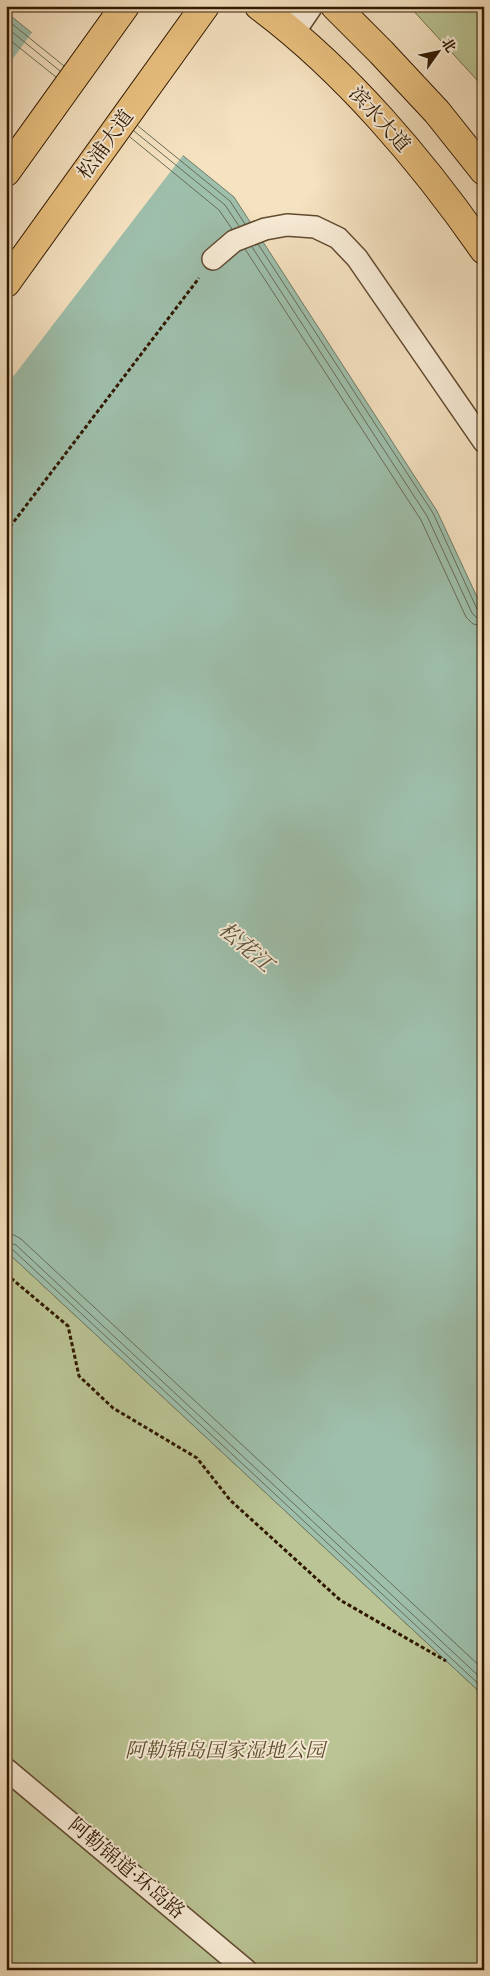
<svg xmlns="http://www.w3.org/2000/svg" width="490" height="1976" font-family="'IM FELL English','Noto Serif SC',serif">
	<style>
		.green { fill: #bac494; stroke: #756e4a }
		.water { fill: #9ebfac; stroke: #727c67 }
		.pier { fill: #f5e2c1 }
		.lines { fill: none; stroke-linecap: round; stroke-linejoin: round }
		.shore { stroke: #676c56; stroke-width: 1 }
		.minor-casing { stroke: #614a30; stroke-width: 24 }
		.tertiary-casing { stroke: #614a30; stroke-width: 29 }
		.primary-casing { stroke: #301800; stroke-width: 30 }
		.trunk-casing { stroke: #301800; stroke-width: 30 }
		.path { stroke: #301800; stroke-width: 3; stroke-dasharray: 4 2.5; stroke-linecap: butt }
		.minor { stroke: #f8ecd7; stroke-width: 21 }
		.tertiary { stroke: #f8ecd7; stroke-width: 26 }
		.primary { stroke: #eac180; stroke-width: 28 }
		.trunk { stroke: #eac180; stroke-width: 28 }
		.labels { text-anchor: middle; dominant-baseline: central; stroke-width: 4; stroke-linejoin: round; paint-order: stroke }
		.street-label { font-size: 20px; fill: #301800; stroke: #f8ecd7 }
		.park-label { font-size: 20px; font-style: italic; fill: #594c2c; stroke: #f8ecd7 }
		.water-label { font-size: 21px; font-style: italic; fill: #56523c; stroke: #f8ecd7 }
	</style>
	<rect width="100%" height="100%" fill="#f5e2c1"/>
	<filter id="stains"><feTurbulence type="fractalNoise" baseFrequency=".004" numOctaves="4"/><feColorMatrix values="0 0 0 0 .2 0 0 0 0 .09 0 0 0 0 .02 0 0 0 .5 -.17"/></filter>
	<radialGradient id="worn" r=".72"><stop offset=".6" stop-color="#630" stop-opacity="0"/><stop offset="1" stop-color="#630" stop-opacity=".3"/></radialGradient>
	<path class="green" d="M 409,6 L 484,6 L 484,88 L 477,80 Z
		M 6,1251 L 484,1696 L 484,1970 L 6,1970 Z"/>
	<path class="water" d="M 6,12 L 234,197 L 437,511 L 484,612 L 484,1696 L 6,1251 Z"/>
	<path class="pier" d="M 33,31 L 184,154 L 6,386 L 6,68 Z"/>
	<g class="lines">
		<path class="shore" d="M 6,19 L 64,66
			M 6,27 L 60,71
			M 6,37 L 56,77
			M 138,126 L 230,201 L 245,224
			M 134,131 L 225,205 L 239,226
			M 130,137 L 219,210 L 232,229
			M 258,244 L 433,513 L 477,609 L 484,613
			M 252,247 L 427,516 L 472,613 L 477,618 L 484,619
			M 245,249 L 421,520 L 466,617 L 473,624 L 484,626
			M 6,1234 L 14,1235 L 21,1239 L 484,1670
			M 6,1242 L 16,1245 L 484,1681
			M 6,1248 L 12,1249 L 484,1689"/>
		<defs>
			<path id="minor" d="M 213,259 L 234,241 L 265,229 L 287,225 L 315,227 L 338,238 L 357,258 L 484,442
				M 6,1769 L 246,1970"/>
			<path id="tertiary" d="M 292,31 L 309,6"/>
			<path id="primary" d="M 259,6 C 345,70 423,162 484,250
				M 335,6 L 381,52 L 437,112 L 484,171"/>
			<path id="trunk" d="M 6,172 L 125,6
				M 6,283 L 205,6"/>
		</defs>
		<use href="#minor" class="minor-casing"/>
		<use href="#tertiary" class="tertiary-casing"/>
		<use href="#primary" class="primary-casing"/>
		<use href="#trunk" class="trunk-casing"/>
		<path class="path" d="M 6,532 L 199,278
			M 6,1274 L 68,1326 L 79,1376 L 113,1408 L 197,1458 L 230,1500 L 340,1600 L 446,1661"/>
		<use href="#minor" class="minor"/>
		<use href="#tertiary" class="tertiary"/>
		<use href="#primary" class="primary"/>
		<use href="#trunk" class="trunk"/>
	</g>
	<g class="labels">
		<g class="street-label">
			<text transform="translate(379 120) rotate(48)">滨水大道</text>
			<text transform="translate(106 145) rotate(-54)">松浦大道</text>
			<text transform="translate(126 1869) rotate(40)">阿勒锦道·环岛路</text>
		</g>
		<g class="park-label">
			<text x="225" y="1751">阿勒锦岛国家湿地公园</text>
		</g>
		<g class="water-label">
			<text transform="translate(245 948) rotate(41)">松花江</text>
		</g>
	</g>
	<rect width="490" height="1976" fill="none" stroke="#f5e2c1" stroke-width="25"/>
	<rect x="8" y="8" width="475" height="1961" fill="none" stroke="#301800" stroke-width="2.5"/>
	<rect x="12" y="12" width="465" height="1951" fill="none" stroke="#301800"/>
	<g transform="translate(438 52) rotate(57)" stroke="#f8ecd7" stroke-width="4" paint-order="stroke">
	<path d="M0-4L9 19L0 12L-9 19Z" fill="#301800"/>
	<text y="-8" font-size="14" font-weight="bold" text-anchor="middle" fill="#301800">北</text>
	</g>
	<rect width="100%" height="100%" filter="url(#stains)"/>
	<rect width="100%" height="100%" fill="url(#worn)"/>
</svg>
